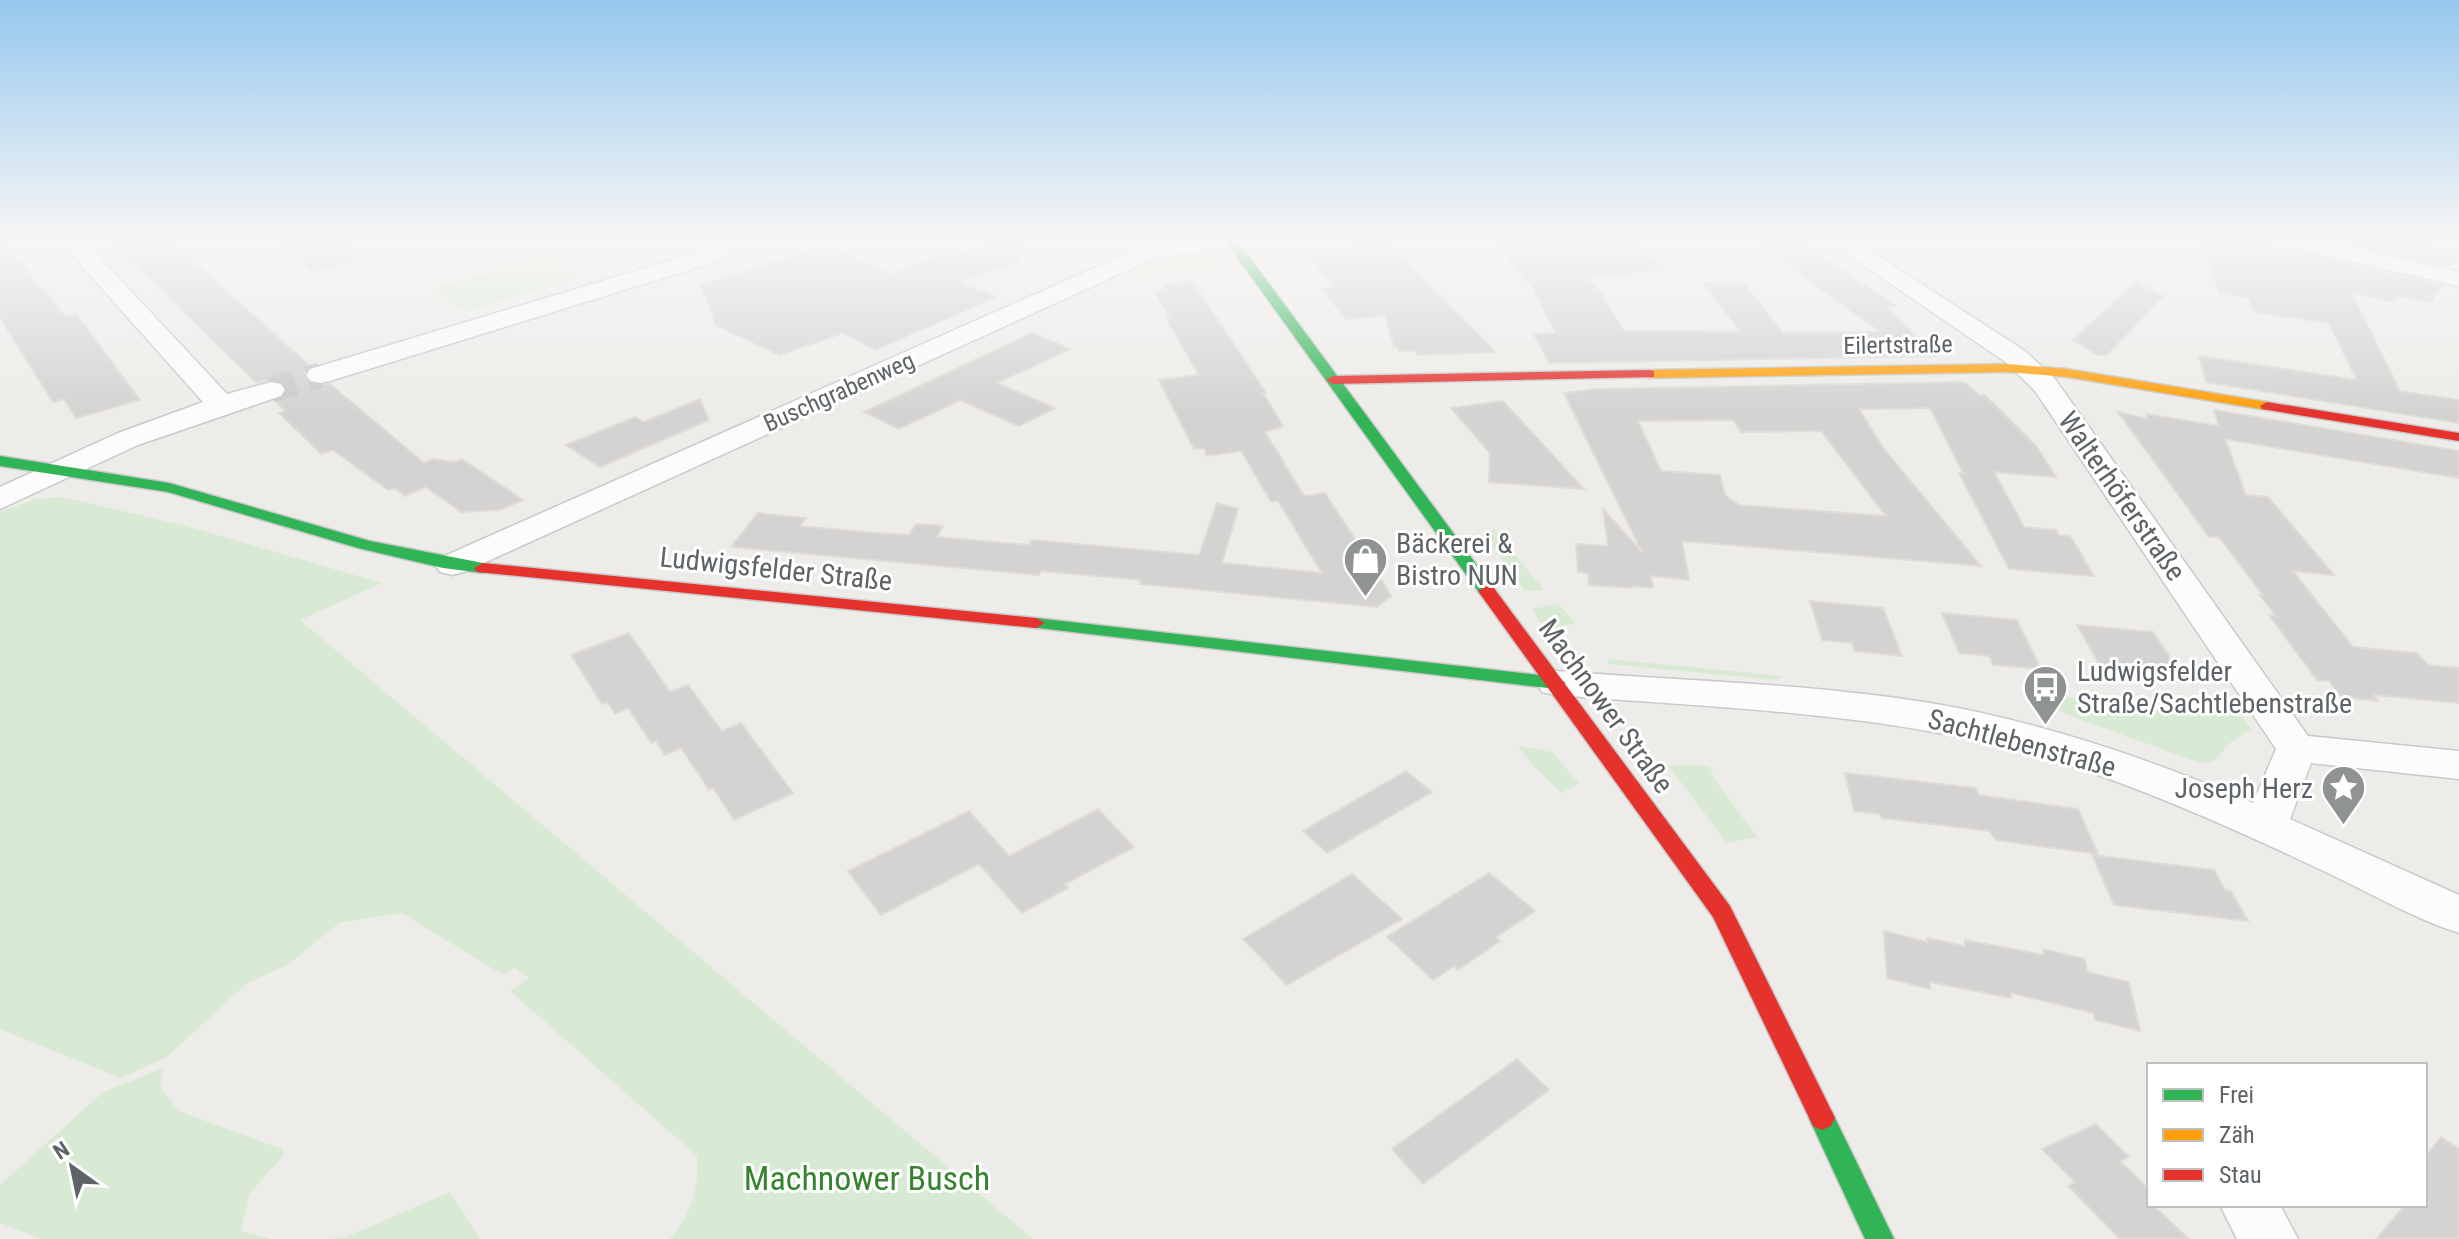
<svg xmlns="http://www.w3.org/2000/svg" width="2459" height="1239" font-family="'Roboto Condensed',sans-serif">
	<style>
		.green { fill: #d8ead3 }
		.building { fill: #d5d3d2; stroke: #dedbd8; stroke-width: 2; fill-rule: evenodd }
		.lines { fill: none; stroke-linecap: round; stroke-linejoin: round }
		.street-tunnel { stroke: #cacac8; stroke-width: 25; stroke-dasharray: 25 13; stroke-linecap: butt }
		.street-casing { stroke: #c9c9ca; stroke-width: 3 }
		.fast-casing { stroke: #c9c9ca; stroke-width: 3 }
		.slow-casing { stroke: #c9c9ca; stroke-width: 3 }
		.jam-casing { stroke: #c9c9ca; stroke-width: 3 }
		.street { fill: #fcfcfc; fill-rule: evenodd }
		.fast { fill: #30b455; fill-rule: evenodd }
		.slow { fill: #ff9f0a; fill-rule: evenodd }
		.jam { fill: #e5322d; fill-rule: evenodd }
		.labels { text-anchor: middle; dominant-baseline: central; stroke-width: 6; stroke-linejoin: round; paint-order: stroke }
		.far-street-label { font-size: 24px; fill: #5d6367; stroke: #fff }
		.street-label { font-size: 28px; fill: #5d6367; stroke: #fff }
		.poi-label { font-size: 28px; fill: #5d6367; stroke: #fff; text-anchor: start }
		.near-park-label { font-size: 34px; fill: #36842f; stroke: #fff }
	</style>
	<rect width="100%" height="100%" fill="#eeece9"/>
	<path class="green" d="M 1207,255 L 1217,268 L 1129,275 L 1158,264 Z
		M 546,257 L 578,278 L 463,312 L 432,289 Z
		M 62,497 L 186,526 L 382,583 L 300,620 L 1033,1239 L 670,1239 C 692,1213 699,1190 697,1156 L 510,991 L 529,978 L 515,968 L 503,975 L 402,913 L 339,923 L 289,964 L 246,984 L 167,1057 L 121,1078 L 0,1029 L 0,512 L 35,499 Z
		M 1494,529 L 1544,590 L 1525,591 L 1482,533 Z
		M 1558,604 L 1576,623 L 1545,631 L 1532,609 Z
		M 1608,659 L 1782,676 L 1776,680 L 1608,664 Z
		M 2054,696 L 2241,715 L 2251,729 L 2231,742 L 2213,762 L 2200,763 L 2068,715 L 2059,710 Z
		M 1518,746 L 1552,752 L 1579,783 L 1562,793 L 1535,768 Z
		M 1668,765 L 1710,766 L 1713,777 L 1757,837 L 1727,843 Z
		M 163,1068 L 160,1088 L 179,1111 L 282,1149 L 284,1155 L 249,1194 L 241,1231 L 271,1239 L 41,1239 L 0,1223 L 0,1185 L 102,1093 Z
		M 450,1192 L 480,1239 L 328,1239 L 346,1237 Z"/>
	<path class="building" d="M 0,239 L 66,317 L 76,314 L 140,400 L 76,418 L 64,399 L 53,402 L 0,318 Z
		M 109,239 L 168,239 L 310,366 L 304,373 L 308,383 L 319,386 L 330,384 L 424,463 L 433,459 L 454,462 L 462,459 L 523,500 L 499,510 L 461,512 L 426,487 L 405,496 L 395,488 L 388,490 L 333,450 L 321,454 L 279,413 L 285,411 L 275,401 L 288,392 L 284,382 L 272,379 L 257,383 Z
		M 273,239 L 340,239 L 366,258 L 314,272 Z
		M 1002,239 L 1026,239 L 1021,261 L 957,282 L 996,297 L 875,350 L 843,333 L 779,355 L 716,325 L 701,285 L 828,245 L 889,274 L 940,256 L 946,258 Z
		M 1489,239 L 1631,239 L 1666,270 L 1585,277 L 1596,286 L 1624,331 L 1741,332 L 1703,283 L 1743,282 L 1783,333 L 1881,332 L 1750,239 L 1795,239 L 1896,306 L 1887,307 L 1936,356 L 1549,363 L 1534,334 L 1556,333 L 1533,288 Z
		M 2201,239 L 2270,239 L 2275,247 L 2441,285 L 2431,302 L 2397,296 L 2393,302 L 2351,292 L 2400,391 L 2459,400 L 2459,423 L 2206,382 L 2199,356 L 2357,380 L 2329,323 L 2255,312 L 2249,298 L 2219,293 Z
		M 2329,239 L 2409,239 L 2459,252 L 2451,267 Z
		M 1387,242 L 1496,352 L 1417,355 L 1416,351 L 1399,351 L 1397,346 L 1394,346 L 1385,315 L 1347,320 L 1322,289 L 1335,288 L 1305,251 Z
		M 1192,281 L 1266,393 L 1263,393 L 1283,426 L 1265,432 L 1304,496 L 1325,493 L 1369,560 L 1366,578 L 1381,579 L 1391,596 L 1377,607 L 1139,584 L 1141,580 L 1041,571 L 1039,575 L 731,547 L 758,513 L 806,518 L 800,526 L 864,532 L 909,535 L 916,524 L 943,526 L 937,537 L 1029,545 L 1032,540 L 1199,555 L 1217,503 L 1238,509 L 1222,563 L 1322,573 L 1278,501 L 1271,502 L 1241,451 L 1207,456 L 1204,448 L 1194,449 L 1159,380 L 1199,375 L 1167,320 L 1171,320 L 1155,292 L 1167,290 L 1163,284 Z
		M 2136,282 L 2163,296 L 2107,355 L 2098,355 L 2073,340 Z
		M 1032,333 L 1070,349 L 997,383 L 1055,408 L 1019,426 L 960,400 L 899,429 L 864,412 Z
		M 1959,382 L 1966,383 L 1979,395 L 1985,395 L 2036,446 L 2056,477 L 1994,472 L 2024,527 L 2056,530 L 2059,535 L 2070,536 L 2094,576 L 2009,569 L 1959,473 L 1963,473 L 1930,408 L 1859,409 L 1884,449 L 1981,566 L 1682,541 L 1689,580 L 1651,576 L 1653,588 L 1632,586 L 1632,588 L 1589,585 L 1588,573 L 1578,572 L 1576,544 L 1608,546 L 1603,509 L 1642,552 L 1564,393 L 1595,389 ZM 1733,420 L 1741,432 L 1821,431 L 1886,516 L 1739,505 L 1725,495 L 1720,475 L 1661,471 L 1638,421 Z
		M 700,399 L 709,420 L 600,467 L 566,445 L 635,417 L 644,422 Z
		M 1503,401 L 1584,489 L 1489,482 L 1490,453 L 1451,408 Z
		M 2214,410 L 2459,451 L 2459,478 L 2225,439 L 2246,495 L 2268,497 L 2334,575 L 2293,571 L 2353,647 L 2417,653 L 2428,665 L 2459,668 L 2459,703 L 2374,695 L 2378,701 L 2341,697 L 2329,681 L 2317,680 L 2269,615 L 2276,616 L 2260,595 L 2263,595 L 2219,537 L 2209,537 L 2118,412 L 2147,419 L 2146,414 L 2219,426 Z
		M 1810,601 L 1883,608 L 1902,656 L 1855,651 L 1852,643 L 1822,640 Z
		M 1942,613 L 2017,620 L 2041,669 L 1993,665 L 1989,656 L 1959,653 Z
		M 2077,625 L 2153,632 L 2186,682 L 2136,678 L 2131,669 L 2100,666 Z
		M 629,633 L 670,692 L 688,685 L 722,731 L 741,723 L 793,793 L 734,820 L 713,788 L 709,790 L 681,748 L 665,755 L 656,741 L 651,743 L 628,708 L 615,714 L 607,702 L 602,704 L 571,655 Z
		M 1406,771 L 1432,792 L 1327,853 L 1303,831 Z
		M 1845,773 L 1976,788 L 1979,795 L 2078,809 L 2098,854 L 1996,840 L 1989,831 L 1882,818 L 1880,814 L 1854,811 Z
		M 1098,809 L 1134,847 L 1065,884 L 1068,888 L 1022,913 L 979,864 L 881,915 L 848,871 L 969,811 L 1009,856 Z
		M 2092,855 L 2214,870 L 2225,890 L 2231,891 L 2248,921 L 2114,905 Z
		M 1489,873 L 1535,911 L 1496,937 L 1500,941 L 1458,970 L 1454,966 L 1433,980 L 1387,937 Z
		M 1352,874 L 1402,919 L 1287,985 L 1243,939 Z
		M 1884,931 L 1927,942 L 1927,938 L 1965,946 L 1965,940 L 2044,955 L 2043,949 L 2085,959 L 2087,972 L 2129,982 L 2140,1031 L 2095,1020 L 2094,1013 L 2011,993 L 2011,998 L 1930,982 L 1930,989 L 1887,978 Z
		M 1517,1059 L 1549,1090 L 1423,1184 L 1392,1149 Z
		M 2096,1124 L 2129,1157 L 2120,1161 L 2149,1189 L 2149,1205 L 2153,1205 L 2189,1239 L 2120,1239 L 2068,1186 L 2075,1182 L 2042,1149 Z
		M 2441,1137 L 2459,1149 L 2459,1239 L 2376,1239 L 2405,1205 L 2425,1205 L 2425,1157 Z"/>
	<g class="lines">
		<path class="street-tunnel" d="M 271,390 L 320,375"/>
		<defs>
			<path id="street" d="M 58,239 L 82,239 L 227,394 L 271,382 L 281,384 L 285,390 L 281,396 L 138,445 L 0,509 L 0,487 L 118,433 L 203,402 Z
				M 711,239 L 733,239 L 736,246 L 718,261 L 330,381 L 320,383 L 310,381 L 306,375 L 310,369 L 702,251 L 713,244 Z
				M 1198,239 L 1274,239 L 1263,246 L 1157,257 L 464,572 L 452,575 L 440,572 L 435,565 L 440,558 L 1144,246 Z
				M 1825,239 L 1852,239 L 2025,351 L 2055,379 L 2308,736 L 2459,751 L 2459,779 L 2311,763 L 2290,819 L 2459,895 L 2459,933 C 2415,919 2374,895 2332,875 C 2254,838 2175,802 2093,773 C 1917,712 1739,710 1556,695 L 1542,692 L 1537,683 L 1542,674 L 1556,671 C 1682,681 1811,683 1936,704 C 2045,723 2152,760 2253,803 L 2276,749 L 2035,391 L 2007,363 Z
				M 2273,239 L 2315,239 L 2459,272 L 2459,286 L 2276,244 Z
				M 2220,1205 L 2280,1205 L 2298,1239 L 2237,1239 Z"/>
			<path id="fast" d="M 1224,239 L 1236,239 L 1493,587 L 1496,591 L 1493,595 L 1481,595 Z
				M 0,456 L 169,483 L 370,541 L 483,563 L 492,568 L 483,573 L 443,568 L 358,548 L 168,492 L 0,466 Z
				M 1036,618 L 1556,677 L 1566,683 L 1556,689 L 1030,627 L 1027,623 Z
				M 1822,1106 L 1831,1110 L 1894,1239 L 1865,1239 L 1809,1118 L 1813,1110 Z"/>
			<path id="slow" d="M 2008,364 L 2067,369 L 2267,402 L 2274,406 L 2267,410 L 2067,377 L 2008,372 L 1649,378 L 1642,374 L 1649,370 Z"/>
			<path id="jam" d="M 1649,370 L 1654,371 L 1654,377 L 1333,384 L 1326,380 L 1333,376 Z
				M 2267,402 L 2459,433 L 2459,441 L 2262,409 L 2260,406 Z
				M 483,563 L 1036,618 L 1045,623 L 1036,628 L 477,572 L 474,568 Z
				M 1487,586 L 1493,587 L 1730,906 L 1835,1118 L 1831,1126 L 1822,1130 L 1813,1126 L 1713,917 L 1478,591 Z"/>
		</defs>
		<use href="#street" class="street-casing"/>
		<use href="#fast" class="fast-casing"/>
		<use href="#slow" class="slow-casing"/>
		<use href="#jam" class="jam-casing"/>
		<use href="#street" class="street"/>
		<use href="#fast" class="fast"/>
		<use href="#slow" class="slow"/>
		<use href="#jam" class="jam"/>
	</g>
	<linearGradient id="sky" x2="0" y2="1"><stop stop-color="#96c8ee"/><stop offset="0.58" stop-color="#f7f6f5"/><stop offset="1" stop-color="#f7f6f5" stop-opacity="0"/></linearGradient>
	<rect width="2459" height="413" fill="url(#sky)"/>
	<defs>
		<symbol id="shop-pin" viewBox="-11 -11 22 30"><path d="M0 17L-7.5 6A9.5 9.5 0 1 1 7.5 6Z" fill="#909394" stroke="#fff"/><path d="M-5-2.5h2.3a2.7 3.5 0 0 1 5.4 0H5L5.5 6h-11ZM-1.5-2.5h3a1.5 2.3 0 0 0-3 0Z" fill="#fff"/></symbol>
		<symbol id="bus-pin" viewBox="-11 -11 22 30"><path d="M0 17L-7.5 6A9.5 9.5 0 1 1 7.5 6Z" fill="#909394" stroke="#fff"/><path d="M-5-6H5V4H4V6H2V4H-2V6H-4V4H-5ZM-3.5-4V0h7V-4ZM-3.5 1.2v1.5H-2V1.2ZM2 1.2v1.5H3.5V1.2Z" fill="#fff"/></symbol>
		<symbol id="sight-pin" viewBox="-11 -11 22 30"><path d="M0 17L-7.5 6A9.5 9.5 0 1 1 7.5 6Z" fill="#909394" stroke="#fff"/><path d="M0-6L1.8-2.2L6-1.7L2.9 1.2L3.7 5.4L0 3.3L-3.7 5.4L-2.9 1.2L-6-1.7L-1.8-2.2Z" fill="#fff"/></symbol>
	</defs>
	<g fill-rule="evenodd">
		<use href="#shop-pin" x="1340" y="534" width="51" height="69"/>
		<use href="#bus-pin" x="2020" y="662" width="51" height="69"/>
		<use href="#sight-pin" x="2318" y="762" width="51" height="69"/>
	</g>
	<g class="labels">
		<g class="far-street-label">
			<text transform="translate(1898 345) rotate(-1)">Eilertstraße</text>
			<text transform="translate(839 392) rotate(-24)">Buschgrabenweg</text>
		</g>
		<g class="street-label">
			<text transform="translate(2122 496) rotate(55)">Walterhöferstraße</text>
			<text transform="translate(776 569) rotate(6)">Ludwigsfelder Straße</text>
			<text transform="translate(1606 706) rotate(54)">Machnower Straße</text>
			<text transform="translate(2022 743) rotate(15)">Sachtlebenstraße</text>
		</g>
		<g class="poi-label">
			<text x="1396" y="543">Bäckerei &amp;<tspan x="1396" dy="32">Bistro NUN</tspan></text>
			<text x="2077" y="671">Ludwigsfelder<tspan x="2077" dy="32">Straße/Sachtlebenstraße</tspan></text>
			<text x="2313" y="788" text-anchor="end">Joseph Herz</text>
		</g>
		<g class="near-park-label">
			<text x="867" y="1178">Machnower Busch</text>
		</g>
	</g>
	<rect x="2147" y="1063" width="280" height="144" fill="#ffffff" stroke="#bec1c2" stroke-width="2"/>
	<rect x="2163" y="1089" width="40" height="12" fill="#30b455" stroke="#bec1c2" stroke-width="2"/>
	<text x="2219" y="1103" font-size="24" fill="#5d6367">Frei</text>
	<rect x="2163" y="1129" width="40" height="12" fill="#ff9f0a" stroke="#bec1c2" stroke-width="2"/>
	<text x="2219" y="1143" font-size="24" fill="#5d6367">Zäh</text>
	<rect x="2163" y="1169" width="40" height="12" fill="#e5322d" stroke="#bec1c2" stroke-width="2"/>
	<text x="2219" y="1183" font-size="24" fill="#5d6367">Stau</text>
	<g transform="translate(72 1167) rotate(327)" stroke="#ffffff" stroke-width="6" paint-order="stroke">
	<path d="M0-6L14 30L0 20L-14 30Z" fill="#5d6367"/>
	<text y="-12" font-size="22" font-weight="bold" text-anchor="middle" fill="#5d6367">N</text>
	</g>
</svg>
